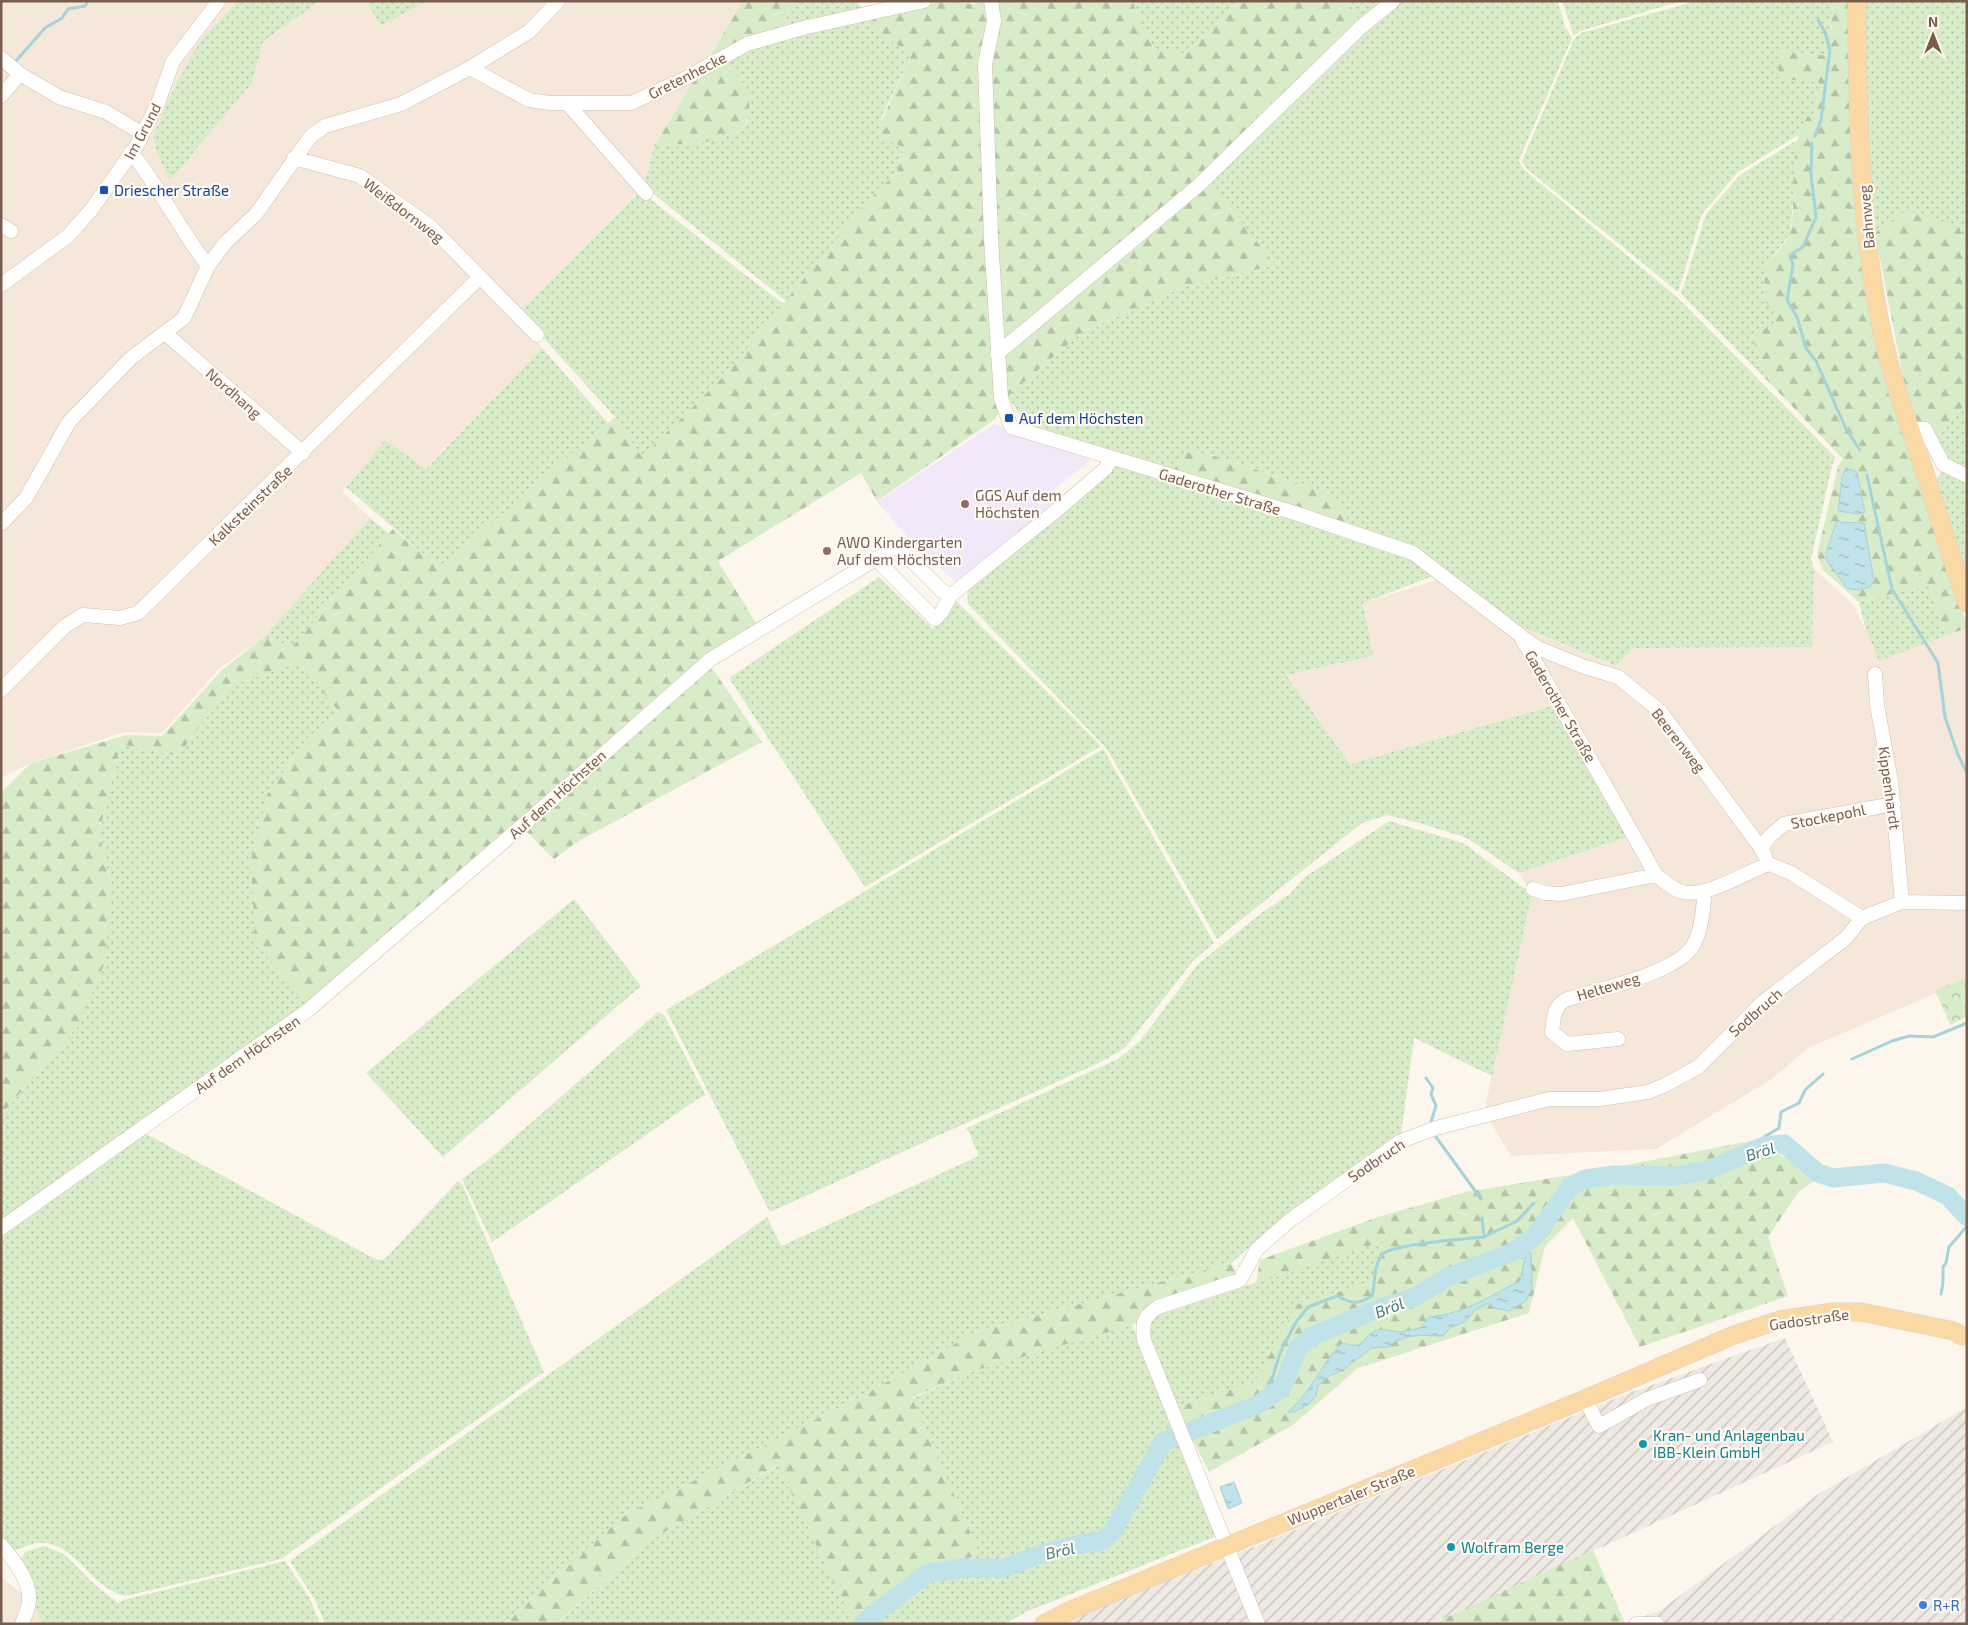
<svg xmlns="http://www.w3.org/2000/svg" width="1968" height="1625" font-family="'Exo 2',sans-serif">
	<style>
		.residential { fill: #f5e8da }
		.industrial { fill: url(#industrial-furrows) }
		.education { fill: #f3e8fa }
		.grass { fill: url(#grass-dots) }
		.forest { fill: url(#forest-firs); fill-rule: evenodd }
		.park { fill: url(#park-crowns) }
		.water { fill: url(#water-ripples); stroke: #a5d3da }
		.lines { fill: none; stroke-linecap: round; stroke-linejoin: round }
		.stream { stroke: #a5d3da; stroke-width: 3 }
		.river { stroke: #bfe3e8; stroke-width: 19 }
		.minor-casing { stroke: #d1beb0; stroke-width: 15 }
		.major-casing { stroke: #dad1cd; stroke-width: 19 }
		.minor { stroke: #fff; stroke-width: 14 }
		.major { stroke: #fbd9a5; stroke-width: 18 }
		.transit-dot { fill: #1a4fb4; stroke: #fffaf3; stroke-width: 2 }
		.education-dot { fill: #8d6e63; stroke: #fffaf3; stroke-width: 2 }
		.culture-dot { fill: #0f9aa8; stroke: #fffaf3; stroke-width: 2 }
		.shop-dot { fill: #3f7fe0; stroke: #fffaf3; stroke-width: 2 }
		.labels { text-anchor: middle; dominant-baseline: central; stroke-width: 4.5; stroke-linejoin: round; paint-order: stroke }
		.street-label { font-size: 15px; fill: #7a5c4d; stroke: #fffaf3 }
		.transit-label { font-size: 15px; fill: #164399; stroke: #fffaf3; text-anchor: start }
		.education-label { font-size: 15px; fill: #785e54; stroke: #fffaf3; text-anchor: start }
		.culture-label { font-size: 15px; fill: #0d838f; stroke: #fffaf3; text-anchor: start }
		.shop-label { font-size: 15px; fill: #366cbe; stroke: #fffaf3; text-anchor: start }
		.water-label { font-size: 16px; font-style: italic; fill: #437c86; stroke: #fffaf3 }
	</style>
	<defs>
		<pattern id="industrial-furrows" width="10" height="10" patternUnits="userSpaceOnUse" patternTransform="scale(1.25)"><rect width="10" height="10" fill="#efe9e4"/><path d="M-1 1l2-2M0 10L10 0M9 11l2-2" fill="none" stroke="#c7c0bb"/></pattern>
		<pattern id="grass-dots" width="8" height="8" patternUnits="userSpaceOnUse" patternTransform="scale(1.25)"><rect width="8" height="8" fill="#d8ecc9"/><path d="M2 2h.1M6 6h.1" fill="none" stroke="#b4c2a5" stroke-width="1.8" stroke-linecap="round"/></pattern>
		<pattern id="forest-firs" width="22" height="20" patternUnits="userSpaceOnUse" patternTransform="scale(1.25)"><rect width="22" height="20" fill="#d8ecc9"/><path d="M5 1l3.5 6h-7zM16 11l3.5 6h-7z" fill="#b4c2a5"/></pattern>
		<pattern id="park-crowns" width="20" height="18" patternUnits="userSpaceOnUse" patternTransform="scale(1.25)"><rect width="20" height="18" fill="#d8ecc9"/><path d="M2 6a3 3 0 1 1 6 0M12 15a3 3 0 1 1 6 0" fill="none" stroke="#b4c2a5"/></pattern>
		<pattern id="water-ripples" width="26" height="14" patternUnits="userSpaceOnUse" patternTransform="scale(1.25)"><rect width="26" height="14" fill="#bfe3e8"/><path d="M2 4q2-2 4 0t4 0M15 11q2-2 4 0t4 0" fill="none" stroke="#a0bbbe"/></pattern>
	</defs>
	<rect width="100%" height="100%" fill="#fdf6ec"/>
	<path class="residential" d="M 1,1 L 238,1 L 199,42 L 171,94 L 153,136 L 252,83 L 263,43 L 320,1 L 366,1 L 381,26 L 427,1 L 743,1 L 654,146 L 644,186 L 520,312 L 542,348 L 425,469 L 385,440 L 342,491 L 370,518 L 264,637 L 220,668 L 162,733 L 125,732 L 31,763 L 1,778 Z
		M 1814,569 L 1854,605 L 1879,660 L 1967,628 L 1967,980 L 1808,1048 L 1772,1079 L 1656,1149 L 1511,1156 L 1484,1111 L 1532,894 L 1519,873 L 1627,837 L 1552,706 L 1350,764 L 1286,675 L 1373,656 L 1363,603 L 1440,579 L 1508,621 L 1615,666 L 1633,648 L 1812,647 Z
		M 1,1577 L 37,1605 L 42,1624 L 1,1624 Z"/>
	<path class="industrial" d="M 1785,1338 L 1833,1442 L 1433,1624 L 1055,1624 L 1256,1546 L 1626,1394 Z
		M 1967,1407 L 1967,1624 L 1624,1624 L 1659,1611 L 1817,1495 Z"/>
	<path class="education" d="M 994,424 L 1091,460 L 1046,496 L 1053,506 L 956,582 L 912,542 L 877,502 Z"/>
	<path class="grass" d="M 238,1 L 320,1 L 263,42 L 252,83 L 170,180 L 156,151 L 153,136 L 171,94 L 199,42 Z
		M 366,1 L 427,1 L 381,26 Z
		M 797,1 L 856,1 L 862,8 L 778,31 Z
		M 1132,1 L 1242,1 L 1185,54 L 1153,48 Z
		M 1348,1 L 1390,1 L 1361,24 Z
		M 1398,1 L 1558,1 L 1565,27 L 1572,38 L 1519,160 L 1523,169 L 1678,298 L 1836,458 L 1833,462 L 1811,559 L 1814,569 L 1812,647 L 1633,648 L 1616,666 L 1513,623 L 1438,566 L 1347,527 L 1323,492 L 1218,457 L 1190,451 L 1178,461 L 1173,473 L 1035,428 L 1018,412 L 1008,397 L 1011,393 L 1084,331 L 1180,288 L 1275,265 L 1211,184 L 1252,120 Z
		M 1562,1 L 1682,1 L 1580,31 L 1574,36 Z
		M 1696,1 L 1833,1 L 1830,56 L 1779,51 L 1819,81 L 1815,112 L 1804,122 L 1800,134 L 1738,172 L 1702,214 L 1678,292 L 1526,168 L 1522,161 L 1574,39 L 1581,33 Z
		M 1864,1 L 1967,1 L 1967,255 L 1959,225 L 1875,233 L 1869,170 Z
		M 872,18 L 874,31 L 912,54 L 882,116 L 879,134 L 903,148 L 897,172 L 863,207 L 786,301 L 644,186 L 654,146 L 707,142 L 742,130 L 748,120 L 733,70 L 721,62 L 759,45 Z
		M 1799,139 L 1795,156 L 1791,233 L 1764,268 L 1765,301 L 1776,316 L 1773,327 L 1758,329 L 1752,335 L 1765,378 L 1681,294 L 1706,214 L 1740,175 Z
		M 640,191 C 688,228 734,268 784,304 L 728,372 L 642,458 L 615,417 L 520,312 Z
		M 542,348 L 608,423 L 440,568 L 346,487 L 385,440 L 426,469 Z
		M 1967,402 L 1967,473 L 1947,463 L 1934,442 Z
		M 1112,467 L 1124,468 L 1393,550 L 1418,562 L 1433,576 L 1363,603 L 1373,656 L 1286,675 L 1350,764 L 1552,706 L 1627,837 L 1519,873 L 1467,838 L 1423,824 L 1387,815 L 1362,823 L 1217,939 L 1107,749 L 968,604 L 967,588 Z
		M 1941,472 L 1967,482 L 1967,578 L 1934,486 Z
		M 370,518 L 389,534 L 292,647 L 264,637 Z
		M 879,577 L 933,629 L 956,601 L 1101,746 L 865,887 L 729,678 Z
		M 1929,585 L 1945,636 L 1879,661 L 1866,631 L 1859,602 Z
		M 298,662 L 340,713 L 309,737 L 267,795 L 309,1003 L 1,1225 L 1,1115 L 77,1027 L 111,885 L 99,833 L 121,744 L 178,756 L 229,687 Z
		M 1103,749 L 1214,943 L 1193,961 L 1125,1048 L 1103,1061 L 770,1212 L 666,1010 Z
		M 1389,821 L 1463,843 L 1532,894 L 1492,1076 L 1414,1038 L 1401,1134 L 1273,1227 L 1231,1263 L 976,1332 L 860,1397 L 622,1517 L 504,1624 L 325,1624 L 315,1600 L 290,1561 L 767,1217 L 781,1246 L 979,1156 L 967,1128 L 1118,1059 L 1140,1041 L 1198,964 L 1264,911 L 1290,894 L 1305,877 Z
		M 574,899 L 641,986 L 443,1157 L 366,1073 Z
		M 658,1012 L 664,1015 L 706,1096 L 702,1096 L 492,1242 L 462,1179 L 492,1157 Z
		M 141,1131 L 375,1259 L 382,1260 L 387,1257 L 458,1181 L 462,1184 L 544,1372 L 281,1559 L 126,1596 C 93,1590 77,1546 45,1543 C 34,1541 22,1549 11,1551 L 1,1541 L 1,1231 Z
		M 1383,1241 L 1372,1282 L 1297,1304 L 1256,1382 L 1176,1407 L 1146,1338 L 1150,1317 Z
		M 1132,1324 L 1216,1531 L 1214,1537 L 1028,1611 L 1005,1624 L 557,1624 L 651,1540 L 779,1465 L 850,1614 L 979,1553 L 912,1399 L 970,1372 Z
		M 44,1546 L 64,1554 L 94,1584 L 118,1603 L 123,1600 L 285,1561 L 310,1599 L 320,1624 L 42,1624 L 20,1560 L 25,1552 Z"/>
	<path class="forest" d="M 743,1 L 797,1 L 778,31 L 744,40 L 709,57 Z
		M 941,1 L 974,4 L 982,1 L 1132,1 L 1153,48 L 1185,54 L 1242,1 L 1348,1 L 1361,24 L 1252,120 L 1212,183 L 1275,265 L 1180,288 L 1084,331 L 1011,393 L 995,419 L 877,501 L 861,473 L 718,561 L 757,625 L 704,656 L 762,742 L 577,842 L 554,859 L 521,826 L 432,894 L 309,1003 L 255,944 L 251,860 L 267,795 L 309,737 L 340,713 L 298,662 L 229,687 L 178,756 L 121,744 L 99,833 L 111,885 L 106,960 L 77,1027 L 1,1115 L 1,793 L 31,763 L 126,735 L 162,736 L 222,670 L 264,637 L 292,647 L 393,529 L 440,567 L 615,417 L 642,457 L 728,372 L 863,206 L 897,172 L 903,148 L 879,134 L 879,126 L 912,54 L 874,31 L 872,18 Z
		M 1833,1 L 1848,1 L 1854,151 L 1915,468 L 1967,625 L 1967,628 L 1945,636 L 1929,585 L 1859,602 L 1823,570 L 1817,555 L 1838,466 L 1843,459 L 1765,378 L 1752,335 L 1758,329 L 1773,327 L 1776,316 L 1765,301 L 1764,268 C 1770,260 1790,240 1791,231 C 1797,203 1786,125 1815,112 L 1819,82 L 1779,79 L 1778,51 L 1830,56 ZM 1846,468 L 1857,472 L 1865,512 L 1838,506 ZM 1836,522 L 1864,523 L 1874,580 L 1826,553 Z
		M 721,62 C 746,78 758,103 742,130 L 707,142 L 654,146 L 699,72 Z
		M 1906,210 L 1959,225 L 1967,255 L 1967,402 L 1934,442 L 1912,423 L 1875,233 Z
		M 1190,451 L 1218,457 L 1323,492 L 1347,509 L 1347,527 L 1173,473 L 1178,461 Z
		M 1756,1140 L 1818,1179 L 1799,1191 L 1768,1237 L 1788,1296 L 1640,1347 L 1573,1218 L 1545,1246 L 1529,1313 L 1358,1368 L 1293,1425 L 1209,1472 L 1176,1407 L 1255,1382 L 1297,1304 L 1372,1282 L 1383,1241 L 1256,1283 L 1260,1260 L 1378,1217 L 1466,1192 L 1601,1170 Z
		M 1231,1263 L 1240,1280 L 1132,1325 L 970,1372 L 912,1398 L 979,1553 L 850,1615 L 778,1465 L 651,1540 L 556,1624 L 504,1624 L 622,1517 L 860,1397 L 976,1332 Z
		M 1593,1550 L 1625,1623 L 1439,1624 L 1441,1620 Z"/>
	<path class="park" d="M 1967,978 L 1967,1016 L 1950,1025 L 1935,990 Z"/>
	<path class="water" d="M 1846,468 L 1857,472 L 1865,512 L 1857,514 L 1838,511 L 1842,477 Z
		M 1836,522 L 1864,523 L 1874,580 L 1870,587 L 1857,590 L 1847,588 L 1827,561 L 1826,553 Z
		M 1526,1253 L 1531,1253 L 1532,1287 L 1526,1301 L 1509,1311 L 1494,1308 L 1489,1303 L 1475,1310 L 1465,1322 L 1451,1327 L 1443,1336 C 1424,1336 1404,1332 1389,1347 L 1372,1348 L 1344,1369 L 1328,1377 L 1318,1386 L 1316,1396 L 1309,1404 L 1294,1412 L 1288,1412 C 1311,1393 1321,1364 1342,1343 C 1367,1349 1357,1343 1373,1332 C 1382,1326 1391,1332 1400,1332 C 1407,1331 1414,1329 1420,1328 L 1429,1317 C 1467,1313 1487,1297 1520,1281 Z
		M 1234,1482 L 1242,1503 L 1228,1509 L 1220,1487 Z"/>
	<g class="lines">
		<path class="stream" d="M 16,61 L 45,28 L 62,18 L 68,9 L 85,6 L 88,1
			M 1815,136 L 1821,120 L 1830,50 L 1825,32 L 1818,20
			M 1812,143 L 1811,175 L 1816,217 L 1803,247 L 1790,255 L 1793,265 L 1787,300 L 1797,317 L 1806,348 L 1816,361 L 1846,429 L 1860,450
			M 1867,475 L 1892,589 L 1938,663 L 1945,717 L 1958,755 L 1967,773
			M 1852,1059 L 1892,1041 L 1909,1036 L 1933,1037 L 1967,1023
			M 1426,1078 L 1433,1088 L 1431,1094 L 1436,1106 L 1431,1122
			M 1436,1137 L 1481,1199
			M 1761,1147 L 1764,1137 L 1779,1128 L 1781,1112 L 1799,1103 L 1805,1090 L 1823,1074
			M 1484,1237 L 1517,1221 L 1534,1203
			M 1941,1294 L 1943,1282 L 1943,1267 L 1946,1263 L 1949,1247 L 1967,1226
			M 1260,1403 L 1272,1379 L 1280,1353 L 1296,1322 L 1308,1307 L 1337,1296 C 1352,1304 1357,1305 1372,1296 C 1376,1282 1372,1269 1382,1255 C 1389,1244 1467,1239 1484,1237 L 1482,1218"/>
		<path class="river" d="M 862,1624 L 926,1574 L 963,1568 L 1005,1568 L 1038,1555 L 1076,1545 L 1102,1541 L 1113,1531 L 1163,1442 L 1257,1405 L 1282,1388 L 1298,1348 L 1312,1336 L 1380,1308 L 1415,1297 L 1448,1277 L 1515,1251 L 1537,1234 L 1570,1187 L 1585,1179 L 1614,1175 L 1674,1176 L 1709,1170 L 1764,1146 L 1784,1144 L 1818,1173 L 1833,1178 L 1885,1173 L 1916,1181 L 1948,1196 L 1967,1217"/>
		<defs>
			<path id="minor" d="M 991,1 L 994,21 L 985,64 L 991,238 L 1001,398 L 1011,427 L 1298,514 L 1413,553 L 1520,635 L 1656,875 C 1664,881 1673,890 1683,892 C 1706,898 1746,872 1769,864 L 1791,873 L 1862,918
				M 1,58 L 20,74 L 59,97 L 106,112 L 143,134
				M 470,68 L 529,100 L 549,103 L 631,103 L 686,78 L 747,44 L 803,28 L 924,1
				M 1,96 L 20,74
				M 567,103 L 646,193
				M 131,152 C 160,188 180,230 208,266
				M 294,158 L 360,176 L 431,227 L 537,335
				M 1,225 L 11,231
				M 1,285 L 68,236 L 91,210 L 139,142 L 158,103 L 173,61 L 219,1
				M 165,333 L 303,453
				M 997,354 L 1199,185 L 1361,27 L 1393,1
				M 1909,429 L 1925,429 L 1943,464 L 1967,476
				M 1,524 L 26,498 L 69,422 L 131,358 L 184,318 L 208,266 L 225,243 L 256,214 L 311,136 L 325,126 L 401,104 L 470,68 L 530,31 L 558,1
				M 876,559 L 935,619 L 941,613 L 951,595 L 1057,510 L 1105,469 L 1111,459
				M 1525,639 L 1538,648 L 1582,666 L 1618,677 L 1660,711 L 1761,848
				M 1875,674 L 1877,705 L 1891,781 L 1902,902
				M 1,690 L 65,626 L 83,615 L 120,618 L 138,613 L 479,278
				M 1765,856 L 1761,848 L 1770,836 L 1784,824 L 1894,804
				M 1533,889 L 1545,893 L 1561,894 L 1656,875
				M 1862,918 L 1902,902 L 1967,903
				M 1618,1039 L 1567,1044 L 1552,1032 C 1554,1017 1553,1005 1568,999 C 1599,989 1679,973 1694,944 C 1702,928 1703,908 1705,891
				M 1,1228 L 307,1011 L 522,826 L 711,659 L 894,548 L 899,548 L 942,591 L 951,595
				M 1585,1399 L 1599,1426 L 1647,1399 L 1700,1380
				M 1,1545 C 13,1559 31,1581 29,1601 C 29,1608 24,1617 22,1624
				M 1258,1624 L 1144,1340 C 1142,1323 1143,1317 1158,1307 L 1240,1280 L 1257,1249 L 1289,1221 L 1401,1141 L 1436,1128 L 1549,1099 L 1600,1099 L 1648,1092 L 1665,1085 L 1698,1067 L 1763,1002 L 1846,938 L 1862,918
				M 1636,1624 L 1657,1624"/>
			<path id="major" d="M 1857,1 C 1857,115 1860,248 1888,358 C 1900,405 1918,449 1932,495 C 1943,531 1954,567 1967,603
				M 1044,1624 L 1069,1611 L 1585,1399 L 1734,1335 L 1780,1320 L 1833,1312 L 1861,1312 L 1954,1331 L 1962,1336"/>
		</defs>
		<use href="#minor" class="minor-casing"/>
		<use href="#major" class="major-casing"/>
		<use href="#minor" class="minor"/>
		<use href="#major" class="major"/>
	</g>
	<g class="transit-dot">
		<rect x="99" y="185" width="10" height="10" rx="2.5"/>
		<rect x="1004" y="413" width="10" height="10" rx="2.5"/>
	</g>
	<g class="education-dot">
		<circle cx="965" cy="504" r="5"/>
		<circle cx="827" cy="551" r="5"/>
	</g>
	<g class="culture-dot">
		<circle cx="1643" cy="1444" r="5"/>
		<circle cx="1451" cy="1547" r="5"/>
	</g>
	<circle class="shop-dot" cx="1923" cy="1605" r="5"/>
	<g class="labels">
		<g class="street-label">
			<text transform="translate(687 75) rotate(-27)">Gretenhecke</text>
			<text transform="translate(142 131) rotate(-62)">Im Grund</text>
			<text transform="translate(404 210) rotate(37)">Weißdornweg</text>
			<text transform="translate(1866 217) rotate(-95)">Bahnweg</text>
			<text transform="translate(234 393) rotate(41)">Nordhang</text>
			<text transform="translate(1220 491) rotate(17)">Gaderother Straße</text>
			<text transform="translate(250 505) rotate(-44)">Kalksteinstraße</text>
			<text transform="translate(1561 706) rotate(60)">Gaderother Straße</text>
			<text transform="translate(1679 740) rotate(52)">Beerenweg</text>
			<text transform="translate(1890 788) rotate(82)">Kippenhardt</text>
			<text transform="translate(557 794) rotate(-42)">Auf dem Höchsten</text>
			<text transform="translate(1828 816) rotate(-11)">Stockepohl</text>
			<text transform="translate(1608 986) rotate(-17)">Helteweg</text>
			<text transform="translate(1755 1012) rotate(-41)">Sodbruch</text>
			<text transform="translate(247 1054) rotate(-35)">Auf dem Höchsten</text>
			<text transform="translate(1376 1160) rotate(-34)">Sodbruch</text>
			<text transform="translate(1809 1319) rotate(-8)">Gadostraße</text>
			<text transform="translate(1351 1495) rotate(-22)">Wuppertaler Straße</text>
		</g>
		<g class="transit-label">
			<text x="114" y="190">Driescher Straße</text>
			<text x="1019" y="418">Auf dem Höchsten</text>
		</g>
		<g class="education-label">
			<text x="975" y="495">GGS Auf dem<tspan x="975" dy="17">Höchsten</tspan></text>
			<text x="837" y="542">AWO Kindergarten<tspan x="837" dy="17">Auf dem Höchsten</tspan></text>
		</g>
		<g class="culture-label">
			<text x="1653" y="1435">Kran- und Anlagenbau<tspan x="1653" dy="17">IBB-Klein GmbH</tspan></text>
			<text x="1461" y="1547">Wolfram Berge</text>
		</g>
		<g class="shop-label">
			<text x="1933" y="1605">R+R</text>
		</g>
		<g class="water-label">
			<text transform="translate(1760 1151) rotate(-17)">Bröl</text>
			<text transform="translate(1389 1307) rotate(-21)">Bröl</text>
			<text transform="translate(1060 1550) rotate(-12)">Bröl</text>
		</g>
	</g>
	<rect width="1968" height="1625" fill="none" stroke="#7a5c4d" stroke-width="5"/>
	<g transform="translate(1933 35)" stroke="#fffaf3" stroke-width="4" paint-order="stroke">
	<path d="M0-4L9 19L0 12L-9 19Z" fill="#7a5c4d"/>
	<text y="-8" font-size="14" font-weight="bold" text-anchor="middle" fill="#7a5c4d">N</text>
	</g>
</svg>
